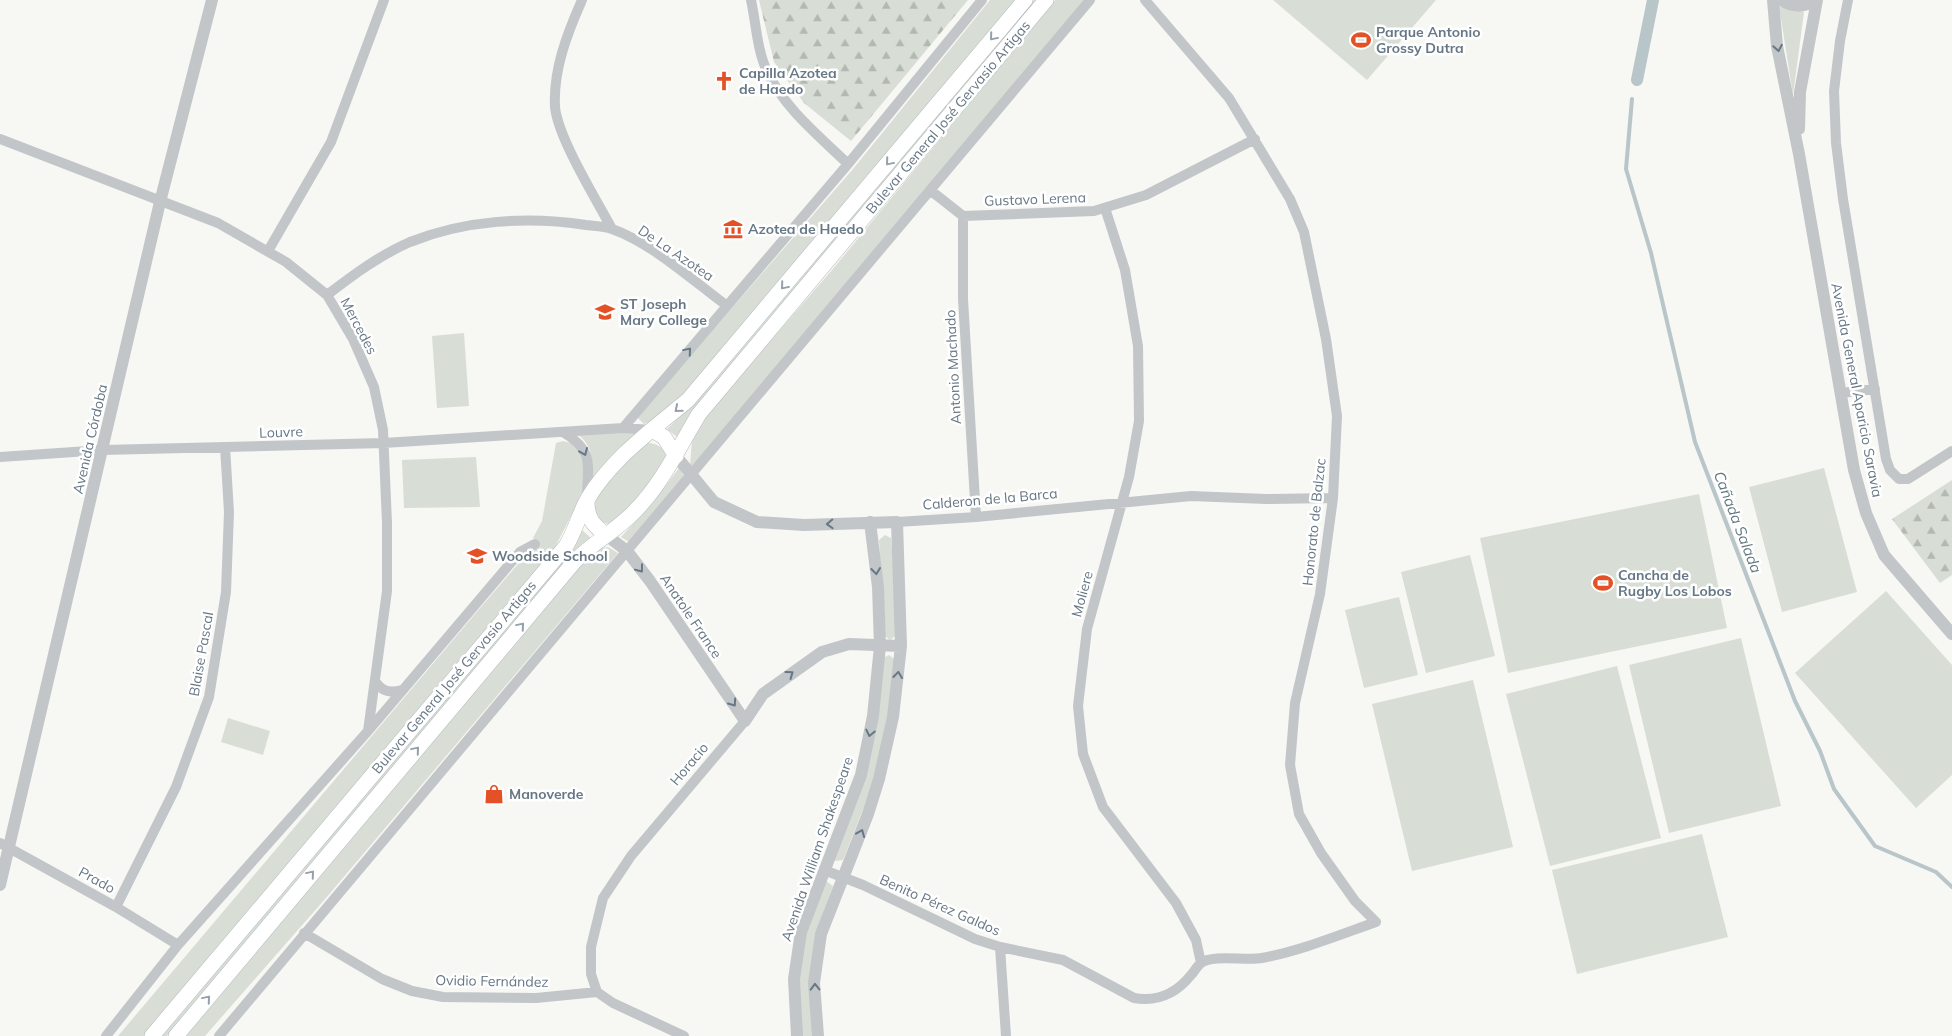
<svg xmlns="http://www.w3.org/2000/svg" width="1952" height="1036" font-family="Mulish,sans-serif">
	<style>
		.grass { fill: #d8ded5 }
		.forest { fill: url(#forest-firs) }
		.lines { fill: none; stroke-linecap: round; stroke-linejoin: round }
		.stream { stroke: #b8c5c9; stroke-width: 4 }
		.canal { stroke: #b8c5c9; stroke-width: 12 }
		.secondary-casing { stroke: #b4babe; stroke-width: 16 }
		.minor { stroke: #c2c6c9; stroke-width: 10 }
		.tertiary { stroke: #c2c6c9; stroke-width: 12 }
		.secondary { stroke: #fff; stroke-width: 15 }
		.oneway { stroke: #94a0aa }
		.oneway2 { stroke: #667785 }
		.labels { text-anchor: middle; dominant-baseline: central; stroke-width: 5; stroke-linejoin: round; paint-order: stroke }
		.poi-label { font-size: 14px; font-weight: bold; fill: #667785; stroke: #fff; text-anchor: start }
		.street-label { font-size: 14px; fill: #667785; stroke: #fff }
		.water-label { font-size: 15px; font-style: italic; fill: #627981; stroke: #fff }
	</style>
	<defs>
		<pattern id="forest-firs" width="22" height="20" patternUnits="userSpaceOnUse" patternTransform="scale(1.25)"><rect width="22" height="20" fill="#d8ded5"/><path d="M5 1l3.5 6h-7zM16 11l3.5 6h-7z" fill="#b3b9b2"/></pattern>
	</defs>
	<rect width="100%" height="100%" fill="#f7f7f4"/>
	<path class="grass" d="M 990,0 L 1017,0 L 687,393 L 653,421 L 644,424 L 637,417 L 853,169 Z
		M 1034,0 L 1039,0 L 677,437 L 667,429 L 708,389 Z
		M 1055,0 L 1084,0 L 693,466 L 690,465 L 692,441 L 705,416 L 832,270 Z
		M 1273,0 L 1436,0 L 1367,80 Z
		M 1779,6 L 1804,12 L 1793,95 Z
		M 464,333 L 469,406 L 437,408 L 432,336 Z
		M 638,431 L 592,479 C 592,461 594,446 577,434 Z
		M 563,441 L 574,444 L 583,456 L 583,493 L 553,551 L 146,1036 L 118,1036 L 480,608 L 518,564 L 540,544 L 538,540 L 533,538 L 542,521 L 556,443 Z
		M 646,443 C 661,442 671,454 664,468 L 615,523 C 603,526 600,520 592,511 C 600,485 626,461 646,443 Z
		M 476,457 L 480,507 L 404,508 L 402,460 Z
		M 679,468 L 685,478 L 629,542 L 621,537 L 654,501 Z
		M 1824,468 L 1857,592 L 1782,612 L 1749,487 Z
		M 1699,494 L 1727,628 L 1508,673 L 1480,538 Z
		M 582,530 L 592,539 L 167,1036 L 161,1036 L 428,721 Z
		M 885,535 L 891,538 L 895,587 L 895,636 L 890,640 L 885,636 L 879,540 Z
		M 608,547 L 618,553 L 326,898 L 205,1036 L 185,1036 L 569,575 L 602,548 Z
		M 1470,555 L 1495,656 L 1426,673 L 1401,572 Z
		M 1886,591 L 1952,665 L 1952,775 L 1916,808 L 1795,673 Z
		M 1399,597 L 1418,675 L 1364,688 L 1345,610 Z
		M 1741,638 L 1781,806 L 1669,833 L 1629,665 Z
		M 889,655 L 894,659 L 889,715 L 875,779 L 843,860 L 836,861 L 834,859 L 865,777 L 883,658 Z
		M 1617,666 L 1661,838 L 1550,866 L 1506,694 Z
		M 1473,680 L 1513,847 L 1412,871 L 1372,704 Z
		M 228,718 L 270,731 L 263,755 L 221,742 Z
		M 1702,834 L 1728,937 L 1577,974 L 1552,870 Z
		M 826,881 L 833,886 L 815,935 L 813,1036 L 802,1036 L 799,979 L 805,932 Z"/>
	<path class="forest" d="M 759,0 L 968,0 L 851,141 L 804,103 L 774,62 Z
		M 1952,480 L 1952,575 L 1940,583 L 1892,519 Z"/>
	<g class="lines">
		<path class="stream" d="M 1632,99 L 1626,169 L 1651,253 L 1695,442 L 1795,701 L 1820,751 L 1834,789 L 1875,846 L 1936,872 L 1952,887"/>
		<path class="canal" d="M 1637,80 L 1653,0"/>
		<defs>
			<path id="secondary" d="M 652,430 L 664,437 L 676,456
				M 587,502 C 587,518 593,525 606,535
				M 152,1036 L 566,546 C 575,531 579,515 587,500 C 611,459 652,430 688,400 L 1025,0
				M 176,1036 L 575,561 C 594,542 617,530 635,511 C 663,482 679,447 699,414 L 1046,0"/>
		</defs>
		<use href="#secondary" class="secondary-casing"/>
		<path class="minor" d="M 582,0 C 567,34 553,70 555,107 C 558,138 596,199 612,229
			M 751,0 C 756,23 757,50 767,71 C 784,108 819,136 848,164
			M 1848,0 L 1840,41 L 1834,91 L 1836,143 L 1843,199 L 1886,459 L 1890,470 L 1899,479 L 1908,479 L 1952,451
			M 0,139 L 218,223 L 286,262 L 327,295 L 353,339 L 374,387 L 383,430 L 387,523 L 387,591 L 368,731
			M 930,190 L 963,216 L 1094,211 L 1146,195 L 1255,139
			M 1105,208 L 1125,270 L 1138,346 L 1139,421 L 1129,477 L 1087,629 L 1078,706 L 1083,754 L 1103,807 L 1176,903 L 1196,940 L 1201,963
			M 963,216 L 963,299 L 976,517
			M 268,251 L 331,142 L 384,0
			M 327,295 C 353,275 380,255 410,242 C 465,220 528,216 586,225 C 594,226 604,226 612,229 C 652,243 692,280 726,305
			M 1841,393 L 1875,389
			M 623,428 L 848,164 L 982,0
			M 563,432 C 596,452 587,465 587,499
			M 0,457 L 103,450 L 384,443 L 623,428 L 652,430
			M 897,522 L 976,517 L 1191,496 L 1266,499 L 1333,498
			M 375,681 C 382,692 390,693 402,690
			M 0,843 L 116,907 L 178,945
			M 824,870 L 863,885 L 975,939 L 1000,947 L 1063,960 L 1134,998 C 1158,1002 1176,994 1191,975 C 1194,972 1197,966 1201,963 C 1213,954 1246,961 1262,958 C 1300,951 1339,935 1376,922 L 1355,901 L 1321,853 L 1299,814 L 1290,765 L 1295,703 L 1320,594 L 1333,498 L 1337,416 L 1326,339 L 1304,232 L 1290,199 L 1229,98 L 1145,0
			M 116,907 L 176,787 L 209,697 L 226,592 L 229,512 L 225,447
			M 304,933 L 382,979 L 412,991 L 443,997 L 536,998 L 597,992 L 613,1003 L 684,1036
			M 1000,947 L 1006,1036
			M 597,992 L 591,974 L 591,947 L 603,898 L 631,856 L 745,721
			M 106,1036 L 178,945 L 368,731 L 520,552 L 535,544
			M 219,1036 L 1090,0"/>
		<path class="tertiary" d="M 1773,0 L 1777,46 L 1799,154 L 1854,470 L 1866,513 L 1884,555 L 1952,634
			M 1782,0 C 1791,7 1805,8 1813,0
			M 1799,129 L 1800,92 L 1817,0
			M 676,456 L 714,502 L 757,522 L 804,525 L 897,522 L 901,646 L 893,717 L 879,779 L 868,814 L 821,934 L 814,983 L 818,1036
			M 606,535 L 627,551 L 650,581 L 745,721 L 763,694 L 822,652 L 849,644 L 901,646
			M 0,885 L 160,202 L 212,0
			M 797,1036 L 794,979 L 801,932 L 861,775 L 873,716 L 880,646 L 878,587 L 870,522"/>
		<use href="#secondary" class="secondary"/>
	</g>
	<defs><path id="oneway-chevron" d="M-2-3.5L2.5 0L-2 3.5" fill="none" stroke-width="1.6" stroke-linecap="round" stroke-linejoin="round" transform="scale(1.25)"/></defs>
	<g class="oneway">
		<use href="#oneway-chevron" transform="translate(993 37) rotate(130)"/>
		<use href="#oneway-chevron" transform="translate(889 162) rotate(130)"/>
		<use href="#oneway-chevron" transform="translate(784 286) rotate(130)"/>
		<use href="#oneway-chevron" transform="translate(678 409) rotate(140)"/>
		<use href="#oneway-chevron" transform="translate(521 626) rotate(-50)"/>
		<use href="#oneway-chevron" transform="translate(416 750) rotate(-50)"/>
		<use href="#oneway-chevron" transform="translate(311 874) rotate(-50)"/>
		<use href="#oneway-chevron" transform="translate(207 999) rotate(-50)"/>
	</g>
	<g class="oneway2">
		<use href="#oneway-chevron" transform="translate(1778 48) rotate(80)"/>
		<use href="#oneway-chevron" transform="translate(688 351) rotate(-50)"/>
		<use href="#oneway-chevron" transform="translate(584 452) rotate(67)"/>
		<use href="#oneway-chevron" transform="translate(830 524) rotate(178)"/>
		<use href="#oneway-chevron" transform="translate(640 569) rotate(53)"/>
		<use href="#oneway-chevron" transform="translate(876 571) rotate(83)"/>
		<use href="#oneway-chevron" transform="translate(790 674) rotate(-36)"/>
		<use href="#oneway-chevron" transform="translate(898 675) rotate(-83)"/>
		<use href="#oneway-chevron" transform="translate(733 703) rotate(55)"/>
		<use href="#oneway-chevron" transform="translate(870 733) rotate(102)"/>
		<use href="#oneway-chevron" transform="translate(861 833) rotate(-68)"/>
		<use href="#oneway-chevron" transform="translate(815 987) rotate(-91)"/>
	</g>
	<defs>
		<symbol id="stadium-bare" viewBox="-9 -9 18 18"><path d="M0-5a6.5 5 0 1 0 0 10a6.5 5 0 1 0 0-10ZM-3.5-1.8h7v3.6h-7Z" fill="#e45127" stroke="#fff" stroke-width="2.5" paint-order="stroke"/></symbol>
		<symbol id="church-bare" viewBox="-9 -9 18 18"><path d="M-1.2-6h2.4v3.5h3.3v2.4h-3.3V6h-2.4V-.1h-3.3v-2.4h3.3Z" fill="#e45127" stroke="#fff" stroke-width="2.5" paint-order="stroke"/></symbol>
		<symbol id="museum-bare" viewBox="-9 -9 18 18"><path d="M0-6L6-3V-2H-6V-3ZM-5-1h2V3h-2ZM-1-1h2V3h-2ZM3-1h2V3H3ZM-6 4H6V6H-6Z" fill="#e45127" stroke="#fff" stroke-width="2.5" paint-order="stroke"/></symbol>
		<symbol id="school-bare" viewBox="-9 -9 18 18"><path d="M0-5L7-2L0 1L-7-2ZM-4 1L0 2.5L4 1V4Q0 6-4 4Z" fill="#e45127" stroke="#fff" stroke-width="2.5" paint-order="stroke"/></symbol>
		<symbol id="shop-bare" viewBox="-9 -9 18 18"><path d="M-5-2.5h2.3a2.7 3.5 0 0 1 5.4 0H5L5.5 6h-11ZM-1.5-2.5h3a1.5 2.3 0 0 0-3 0Z" fill="#e45127" stroke="#fff" stroke-width="2.5" paint-order="stroke"/></symbol>
	</defs>
	<g fill-rule="evenodd">
		<use href="#stadium-bare" x="1347" y="26" width="28" height="28"/>
		<use href="#church-bare" x="710" y="67" width="28" height="28"/>
		<use href="#museum-bare" x="719" y="215" width="28" height="28"/>
		<use href="#school-bare" x="591" y="298" width="28" height="28"/>
		<use href="#school-bare" x="463" y="542" width="28" height="28"/>
		<use href="#stadium-bare" x="1589" y="569" width="28" height="28"/>
		<use href="#shop-bare" x="480" y="780" width="28" height="28"/>
	</g>
	<g class="labels">
		<g class="poi-label">
			<text x="1376" y="32">Parque Antonio<tspan x="1376" dy="16">Grossy Dutra</tspan></text>
			<text x="739" y="73">Capilla Azotea<tspan x="739" dy="16">de Haedo</tspan></text>
			<text x="748" y="229">Azotea de Haedo</text>
			<text x="620" y="304">ST Joseph<tspan x="620" dy="16">Mary College</tspan></text>
			<text x="492" y="556">Woodside School</text>
			<text x="1618" y="575">Cancha de<tspan x="1618" dy="16">Rugby Los Lobos</tspan></text>
			<text x="509" y="794">Manoverde</text>
		</g>
		<g class="street-label">
			<text transform="translate(948 117) rotate(-50)">Bulevar General José Gervasio Artigas</text>
			<text transform="translate(1035 199) rotate(-2)">Gustavo Lerena</text>
			<text transform="translate(676 253) rotate(34)">De La Azotea</text>
			<text transform="translate(359 326) rotate(62)">Mercedes</text>
			<text transform="translate(953 367) rotate(-93)">Antonio Machado</text>
			<text transform="translate(1857 390) rotate(79)">Avenida General Aparicio Saravia</text>
			<text transform="translate(281 432) rotate(-2)">Louvre</text>
			<text transform="translate(90 439) rotate(-77)">Avenida Córdoba</text>
			<text transform="translate(990 499) rotate(-5)">Calderon de la Barca</text>
			<text transform="translate(1314 522) rotate(-84)">Honorato de Balzac</text>
			<text transform="translate(1082 594) rotate(-75)">Moliere</text>
			<text transform="translate(691 616) rotate(56)">Anatole France</text>
			<text transform="translate(201 654) rotate(-80)">Blaise Pascal</text>
			<text transform="translate(454 677) rotate(-50)">Bulevar General José Gervasio Artigas</text>
			<text transform="translate(689 764) rotate(-50)">Horacio</text>
			<text transform="translate(817 849) rotate(-71)">Avenida William Shakespeare</text>
			<text transform="translate(97 880) rotate(29)">Prado</text>
			<text transform="translate(940 905) rotate(24)">Benito Pérez Galdos</text>
			<text transform="translate(492 981) rotate(1)">Ovidio Fernández</text>
		</g>
		<g class="water-label">
			<text transform="translate(1738 522) rotate(69)">Cañada Salada</text>
		</g>
	</g>
</svg>
